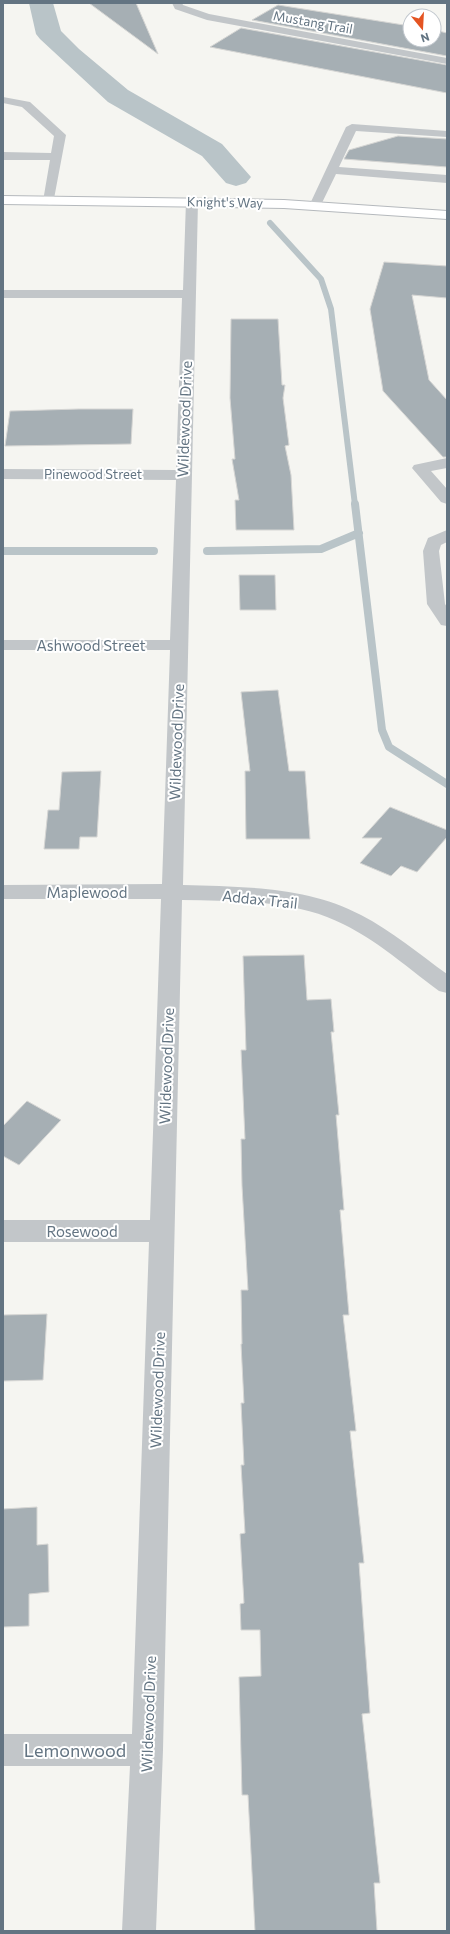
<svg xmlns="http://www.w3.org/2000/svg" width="450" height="1934" font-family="Commissioner,sans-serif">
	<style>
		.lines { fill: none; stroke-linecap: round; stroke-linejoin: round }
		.stream-far1 { stroke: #b9c4c8; stroke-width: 6 }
		.stream { stroke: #b9c4c8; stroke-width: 8 }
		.river { fill: #b9c4c8; fill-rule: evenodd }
		.building { fill: #a6afb4; stroke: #d6d6d4 }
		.major-casing { stroke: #b5b9bd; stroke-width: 2 }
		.minor { fill: #c2c6c9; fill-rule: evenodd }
		.major { fill: #fff; fill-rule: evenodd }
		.labels { text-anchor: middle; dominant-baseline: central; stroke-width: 4; stroke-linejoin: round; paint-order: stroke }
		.far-street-label { font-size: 13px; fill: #637482; stroke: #fff }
		.street-label { font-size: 15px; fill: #637482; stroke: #fff }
		.near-street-label { font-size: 18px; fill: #637482; stroke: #fff }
	</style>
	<rect width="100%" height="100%" fill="#f5f5f1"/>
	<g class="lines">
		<path class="stream-far1" d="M 270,223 L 321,279 L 331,309 L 355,505"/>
		<path class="stream" d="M 355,504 L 382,730 L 389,747 L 447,784
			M 3,551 L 154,551
			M 207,551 L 321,549 L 359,533"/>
		<path class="river" d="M 29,3 L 53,3 L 61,31 L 79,49 L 128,90 L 222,144 L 251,177 L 246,183 L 236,186 L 226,183 L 202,156 L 108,102 L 40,39 L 36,34 Z"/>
	</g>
	<path class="building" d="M 89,3 L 136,3 L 158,54 Z
		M 278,5 L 410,26 L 410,40 L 434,40 L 434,30 L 447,33 L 447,56 L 252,20 Z
		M 241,28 L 447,65 L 447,93 L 210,47 Z
		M 398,136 L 447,139 L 447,167 L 344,159 L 349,150 Z
		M 384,262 L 447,266 L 447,298 L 412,295 L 429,380 L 447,400 L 447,457 L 443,457 L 383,391 L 370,309 Z
		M 231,319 L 278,319 L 282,385 L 285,385 L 283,398 L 289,445 L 285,446 L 291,475 L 294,530 L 236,530 L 235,500 L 239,500 L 232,459 L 235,459 L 230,398 Z
		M 79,409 L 133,409 L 131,444 L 5,446 L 10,411 Z
		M 239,575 L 275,575 L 276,610 L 240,610 Z
		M 278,690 L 289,771 L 305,771 L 310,839 L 246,839 L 245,771 L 250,771 L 241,692 Z
		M 101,771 L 97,837 L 80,837 L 79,849 L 44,849 L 48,810 L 59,810 L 62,772 Z
		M 390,807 L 447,830 L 447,837 L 417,872 L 401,866 L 391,876 L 360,863 L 382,838 L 362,838 Z
		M 304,955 L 307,1000 L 331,999 L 334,1032 L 331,1032 L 339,1115 L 336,1115 L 344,1210 L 340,1210 L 349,1315 L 343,1315 L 356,1431 L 350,1431 L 364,1563 L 359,1563 L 370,1713 L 362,1714 L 380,1883 L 374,1883 L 377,1931 L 255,1931 L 248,1795 L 242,1795 L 239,1677 L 261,1676 L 260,1630 L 241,1630 L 240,1604 L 244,1603 L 240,1534 L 245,1533 L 241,1465 L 244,1465 L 241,1403 L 244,1403 L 241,1344 L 242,1344 L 241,1290 L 248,1290 L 242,1186 L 241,1139 L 245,1139 L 241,1050 L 246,1050 L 243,956 Z
		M 27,1101 L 61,1120 L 19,1165 L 3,1156 L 3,1126 Z
		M 47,1314 L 43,1380 L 3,1381 L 3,1315 Z
		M 37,1507 L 37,1545 L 48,1544 L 49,1592 L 29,1594 L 29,1626 L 3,1627 L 3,1509 Z"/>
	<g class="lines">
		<defs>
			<path id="major" d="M 3,196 L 284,200 L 447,211 L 447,219 L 284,208 L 3,204 Z"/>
		</defs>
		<use href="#major" class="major-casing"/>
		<path class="minor" d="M 172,3 L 182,3 L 183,5 L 209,14 L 447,58 L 447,64 L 207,20 L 175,9 Z
			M 3,97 L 30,102 L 66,135 L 53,204 L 49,205 L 43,201 L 50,160 L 3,160 L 3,152 L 51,153 L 54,136 L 22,107 L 3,103 Z
			M 352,124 L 447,131 L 447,137 L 356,131 L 339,167 L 447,175 L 447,183 L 336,174 L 319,209 L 311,209 L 309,206 L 346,127 Z
			M 192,197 L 198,201 L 183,885 C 243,887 307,886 361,915 C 392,931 419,954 447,974 L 447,993 L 439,991 C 404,965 369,933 327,917 C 282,900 230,901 182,900 L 163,1750 L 156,1931 L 122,1931 L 130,1766 L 3,1766 L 3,1734 L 132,1734 L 149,1242 L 3,1242 L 3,1220 L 150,1220 L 161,899 L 3,899 L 3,885 L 162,884 L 170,650 L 3,650 L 3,640 L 170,640 L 176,480 L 3,479 L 3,469 L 176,470 L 182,298 L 3,298 L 3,290 L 183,290 L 186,201 Z
			M 447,458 L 447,468 L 431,471 L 447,489 L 447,504 L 441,502 L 412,468 L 414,465 Z
			M 447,530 L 447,542 L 441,545 L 439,551 L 445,604 L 447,607 L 447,626 L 441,625 L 427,604 L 423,551 L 428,538 Z"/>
		<use href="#major" class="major"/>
	</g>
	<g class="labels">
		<g class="far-street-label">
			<text transform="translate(313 22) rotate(10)">Mustang Trail</text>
			<text transform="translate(225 202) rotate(1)">Knight's Way</text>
			<text x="93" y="474">Pinewood Street</text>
		</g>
		<g class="street-label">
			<text transform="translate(184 419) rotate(-88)">Wildewood Drive</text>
			<text x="91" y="645">Ashwood Street</text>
			<text transform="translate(176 742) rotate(-88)">Wildewood Drive</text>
			<text x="87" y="892">Maplewood</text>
			<text transform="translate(260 899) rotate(6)">Addax Trail</text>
			<text transform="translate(166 1066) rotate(-88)">Wildewood Drive</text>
			<text x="82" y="1231">Rosewood</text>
			<text transform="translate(157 1390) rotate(-88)">Wildewood Drive</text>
			<text transform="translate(148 1714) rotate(-88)">Wildewood Drive</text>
		</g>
		<g class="near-street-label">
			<text x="75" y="1750">Lemonwood</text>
		</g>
	</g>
	<rect width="450" height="1934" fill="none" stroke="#637482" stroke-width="8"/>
	<g transform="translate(422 28) rotate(162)"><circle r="19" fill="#ffffff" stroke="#c1c7cd"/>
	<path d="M0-3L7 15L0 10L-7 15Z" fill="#e45422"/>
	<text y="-6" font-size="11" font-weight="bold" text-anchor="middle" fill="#637482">N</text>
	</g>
</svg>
